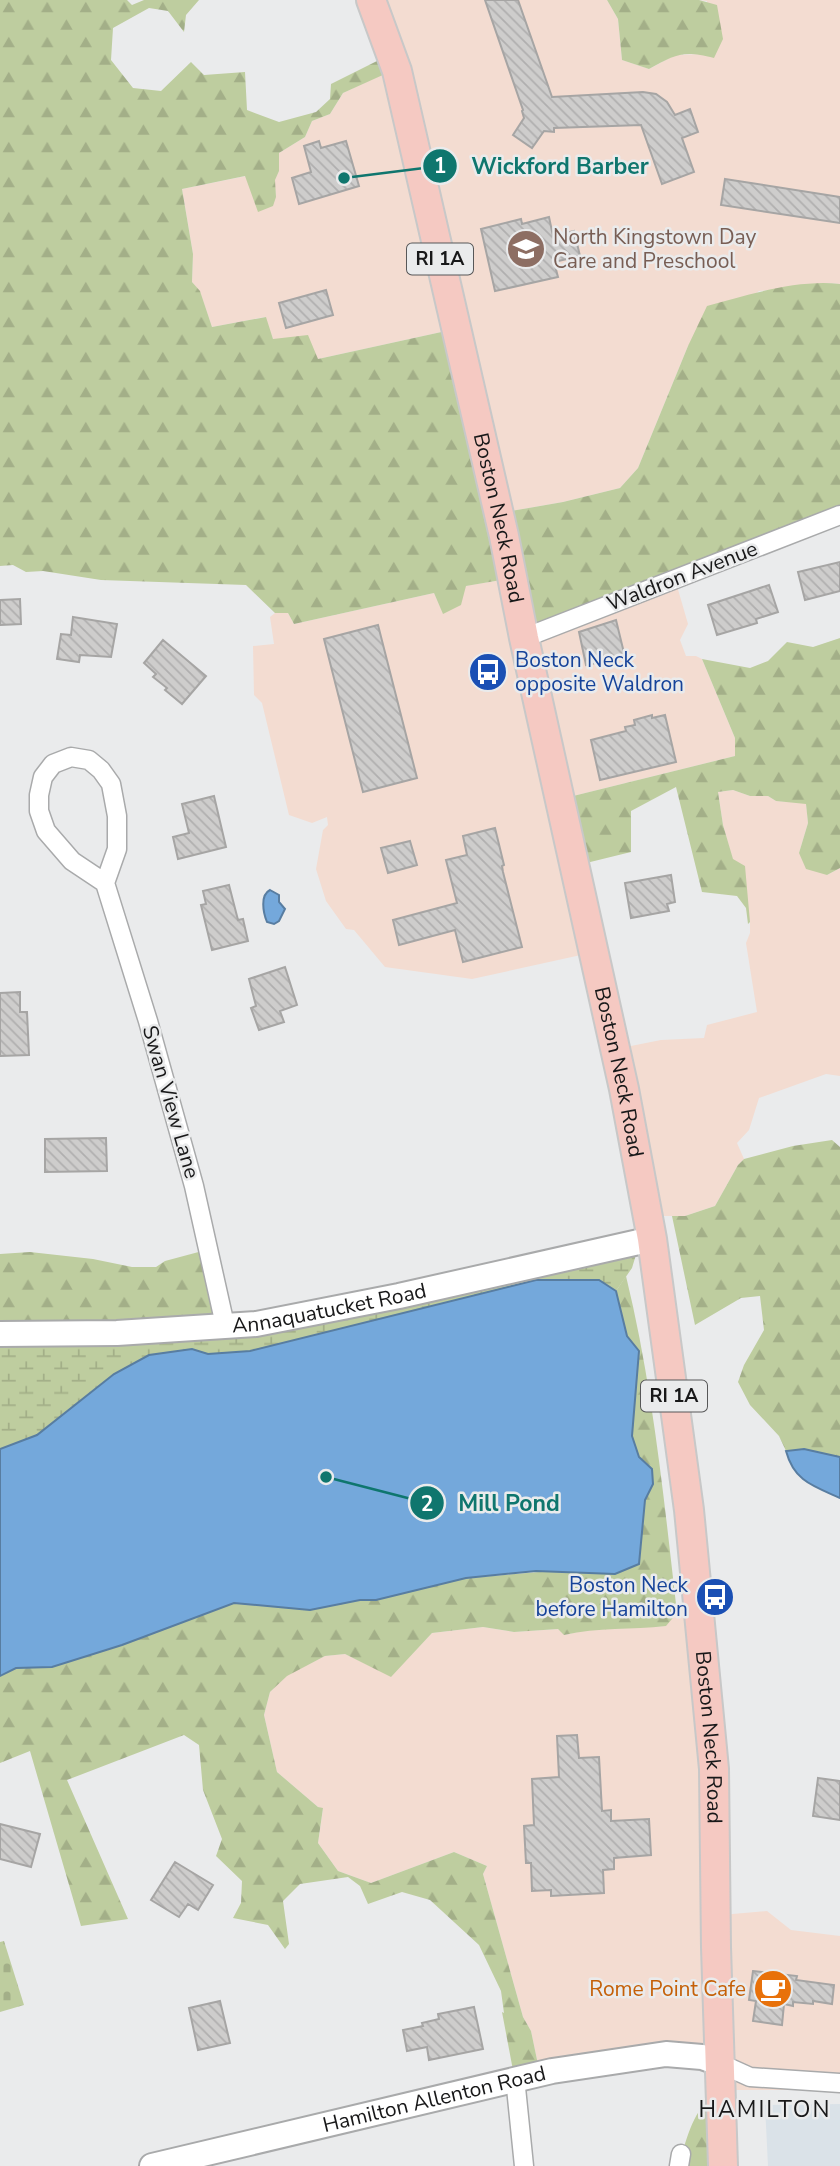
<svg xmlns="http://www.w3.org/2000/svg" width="840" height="2166" font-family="'Nunito Sans',sans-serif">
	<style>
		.commercial { fill: #f3dcd1 }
		.built { fill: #dae2e8 }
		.forest { fill: url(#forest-firs) }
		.wetland { fill: url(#wetland-marsh) }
		.cemetery { fill: url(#cemetery-stones) }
		.water { fill: #74a8db; stroke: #587da1; stroke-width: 2 }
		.building { fill: url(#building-back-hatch); stroke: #a6a5a4; stroke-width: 2 }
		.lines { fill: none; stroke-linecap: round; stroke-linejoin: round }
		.street-casing { stroke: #a9aaab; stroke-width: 21 }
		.secondary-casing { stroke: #a9aaab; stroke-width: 28 }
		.primary-casing { stroke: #c8c8c8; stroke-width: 32 }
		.street { stroke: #fff; stroke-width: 18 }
		.secondary { stroke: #fff; stroke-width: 24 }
		.primary { stroke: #f5c9c2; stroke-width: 28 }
		.labels { text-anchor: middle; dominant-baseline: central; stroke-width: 5; stroke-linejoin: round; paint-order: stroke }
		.shield { fill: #eaebec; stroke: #575758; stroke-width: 2 }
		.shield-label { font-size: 19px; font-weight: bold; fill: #181819 }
		.education-label { font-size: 21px; fill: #785e54; stroke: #eaebec; text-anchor: start }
		.street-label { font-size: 21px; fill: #181819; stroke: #eaebec }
		.transit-label { font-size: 21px; fill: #164399; stroke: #eaebec; text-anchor: start }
		.food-label { font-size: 21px; fill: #c56008; stroke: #eaebec; text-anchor: end }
		.neighbourhood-label { font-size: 23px; letter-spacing: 2px; fill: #181819; stroke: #eaebec }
		.leader { fill: none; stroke: #0f766e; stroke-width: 2.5 }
		.callout-dot { fill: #0f766e; stroke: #eaebec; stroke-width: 2.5 }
		.mark-label { font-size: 21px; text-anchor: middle; font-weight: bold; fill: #fff }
		.callout-label { font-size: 23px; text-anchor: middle; font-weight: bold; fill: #0f766e; stroke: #eaebec; stroke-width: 5; stroke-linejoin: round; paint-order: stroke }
	</style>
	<defs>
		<pattern id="forest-firs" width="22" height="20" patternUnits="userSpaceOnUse" patternTransform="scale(1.75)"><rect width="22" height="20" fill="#becd9f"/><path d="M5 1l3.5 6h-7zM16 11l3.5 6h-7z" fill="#a3af88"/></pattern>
		<pattern id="wetland-marsh" width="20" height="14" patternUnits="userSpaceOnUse" patternTransform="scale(1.75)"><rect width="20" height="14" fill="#becd9f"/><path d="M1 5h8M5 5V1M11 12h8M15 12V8" fill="none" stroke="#a3af88"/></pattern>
		<pattern id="cemetery-stones" width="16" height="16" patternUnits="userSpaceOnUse" patternTransform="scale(1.75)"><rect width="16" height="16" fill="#becd9f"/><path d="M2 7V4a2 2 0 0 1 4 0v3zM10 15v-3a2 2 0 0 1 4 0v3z" fill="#a3af88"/></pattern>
		<pattern id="building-back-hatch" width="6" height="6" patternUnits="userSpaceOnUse" patternTransform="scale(1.75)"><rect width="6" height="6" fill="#cecdcc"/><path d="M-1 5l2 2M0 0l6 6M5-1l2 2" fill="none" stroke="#b0afaf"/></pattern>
	</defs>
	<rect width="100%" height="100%" fill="#eaebec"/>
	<path class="commercial" d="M 357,0 L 607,0 L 618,19 L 622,60 L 649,69 L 675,55 L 700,54 L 707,1 L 699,0 L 840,0 L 840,284 L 828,283 L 759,291 L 688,346 L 638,468 L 620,488 L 563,502 L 500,513 L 446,331 L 318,359 L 273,339 L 265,317 L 212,327 L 200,292 L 192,282 L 193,254 L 182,189 L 246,176 L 258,211 L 276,197 L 274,180 L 279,171 L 279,153 L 305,137 L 312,121 L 330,114 L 343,93 L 385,73 Z
		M 507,579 L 675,579 L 688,624 L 680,640 L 686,656 L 696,656 L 702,659 L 735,738 L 735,756 L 561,799 L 590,953 L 472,979 L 385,967 L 354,930 L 346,929 L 326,901 L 316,869 L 323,830 L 328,825 L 327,817 L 312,823 L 289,815 L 262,703 L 254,695 L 253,646 L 274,644 L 270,617 L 275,613 L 288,613 L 294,624 L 434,593 L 443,613 L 465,586 Z
		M 733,790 L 750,796 L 768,796 L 776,801 L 806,803 L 808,823 L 799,853 L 827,875 L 840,868 L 840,1076 L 826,1074 L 759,1098 L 749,1130 L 737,1143 L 744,1159 L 738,1165 L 715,1206 L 685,1216 L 647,1216 L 616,1049 L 661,1040 L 704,1038 L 707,1025 L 757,1012 L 746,943 L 750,933 L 750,922 L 723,825 L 718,792 Z
		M 697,1590 L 721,1915 L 767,1911 L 791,1930 L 840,1936 L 840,2090 L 725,2090 L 722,2054 L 540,2074 L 531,2031 L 523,2017 L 483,1874 L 487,1866 L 454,1852 L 371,1883 L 338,1871 L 318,1843 L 323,1809 L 318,1807 L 277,1772 L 264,1715 L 270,1692 L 287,1675 L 325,1656 L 345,1654 L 391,1676 L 432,1633 L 483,1627 L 514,1632 L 558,1629 L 565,1635 L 585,1630 L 665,1626 Z"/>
	<path class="built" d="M 840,2104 L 840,2166 L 768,2166 L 765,2105 Z"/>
	<path class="forest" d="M 0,0 L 127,0 L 132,5 L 144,0 L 199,0 L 186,15 L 184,32 L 168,11 L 149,8 L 113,28 L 111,60 L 133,88 L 161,91 L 191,62 L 204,75 L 245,72 L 247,110 L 279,122 L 316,112 L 330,99 L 331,84 L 379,60 L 385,74 L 343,93 L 330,114 L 312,121 L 305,137 L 279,153 L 279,171 L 275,180 L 276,197 L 273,206 L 258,212 L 245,176 L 182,189 L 193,254 L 192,282 L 200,291 L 212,327 L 266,317 L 273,339 L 308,335 L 318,359 L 446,331 L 500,513 L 563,502 L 620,488 L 638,468 L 688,346 L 707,306 C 747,295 798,279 840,284 L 840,513 L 536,630 L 507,579 L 466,586 L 461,605 L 443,614 L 434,593 L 294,624 L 288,613 L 275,613 L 246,585 L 101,580 L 43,571 L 26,572 L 13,565 L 0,566 Z
		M 607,0 L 699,0 L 717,5 L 723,39 L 714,58 C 683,50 676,54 649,69 L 622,60 L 618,19 Z
		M 840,638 L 840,868 L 827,875 L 806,869 L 799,853 L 808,823 L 806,804 L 776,801 L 768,796 L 750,796 L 733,790 L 718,792 L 723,825 L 733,859 L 745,866 L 750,922 L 748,924 L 746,908 L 737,896 L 702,892 L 676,787 L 631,811 L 631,852 L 574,866 L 561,799 L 735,756 L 735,738 L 702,659 L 750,668 L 768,661 L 787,642 L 813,647 Z
		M 832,1140 L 840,1147 L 840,1457 L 805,1449 L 786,1451 L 779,1436 L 750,1405 L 738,1382 L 744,1365 L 764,1330 L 760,1296 L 741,1298 L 695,1325 L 672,1216 L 685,1216 L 715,1206 L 738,1165 L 744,1159 L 793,1146 Z
		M 206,1250 L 225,1323 L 0,1332 L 0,1254 L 30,1252 L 93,1259 L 132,1267 L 156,1267 L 165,1261 Z
		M 626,1276 C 653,1387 664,1500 677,1613 L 666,1626 C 632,1630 598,1627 564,1635 L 558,1629 L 514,1632 L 483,1627 L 432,1633 L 391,1677 L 345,1654 L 325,1656 L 287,1676 L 270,1692 L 264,1715 L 277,1772 L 318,1807 L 323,1808 L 318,1843 L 338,1871 L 371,1883 L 454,1852 L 487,1866 L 483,1874 L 523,2017 L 531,2031 L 540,2074 L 515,2081 L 502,2012 L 504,2013 L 501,1991 L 479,1945 L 430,1900 L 402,1892 L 368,1904 L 360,1886 L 348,1877 L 300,1884 L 283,1901 L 289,1944 L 285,1949 L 268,1925 L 233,1918 L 241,1903 L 242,1881 L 216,1856 L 222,1839 L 203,1790 L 199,1745 L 184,1735 L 67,1780 L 128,1919 L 81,1926 L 30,1751 L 0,1763 L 0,1676 L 16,1668 L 52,1667 L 122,1645 L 234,1603 L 310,1610 L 360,1600 L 376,1600 L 466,1578 L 639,1564 L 645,1500 L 653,1484 L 652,1469 L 639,1457 L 632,1436 L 639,1351 L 627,1336 L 616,1291 Z
		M 712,2098 L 726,2166 L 679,2166 C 685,2144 692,2111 712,2098 Z"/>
	<path class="wetland" d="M 638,1248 L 632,1268 L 616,1291 L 599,1280 L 250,1351 L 208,1354 L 192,1349 L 114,1374 L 37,1435 L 0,1449 L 0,1332 L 206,1326 Z"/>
	<path class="cemetery" d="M 4,1941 L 24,2005 L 0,2012 L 0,1942 Z"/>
	<path class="water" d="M 270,890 L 279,895 L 279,902 L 285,909 L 279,921 L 274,924 L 267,922 C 263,912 260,895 270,890 Z
		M 536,1280 L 599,1280 L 616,1291 L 627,1336 L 639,1351 L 632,1436 L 639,1457 L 652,1469 L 653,1484 L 645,1500 L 639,1564 L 615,1574 L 536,1571 L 466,1578 L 376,1600 L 360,1600 L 310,1610 L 234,1603 L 122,1645 L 52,1667 L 16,1668 L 0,1676 L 0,1449 L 37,1435 L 114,1374 L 149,1355 L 192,1349 L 208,1354 L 250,1351 Z
		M 804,1449 L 840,1457 L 840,1498 C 813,1486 794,1481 786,1451 Z"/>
	<path class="building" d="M 485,0 L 518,0 L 552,97 L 643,92 L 656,94 L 667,102 L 675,115 L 690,109 L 698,132 L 682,138 L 694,172 L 662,184 L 641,125 L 554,128 L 554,132 L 544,131 L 532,148 L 513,135 L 524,118 L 522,111 L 523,110 Z
		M 319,141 L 321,148 L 346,141 L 359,186 L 299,204 L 292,178 L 311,172 L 304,146 Z
		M 725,179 L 840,197 L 840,223 L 721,205 Z
		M 549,217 L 553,236 L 574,231 L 580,256 L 554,262 L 558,277 L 495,291 L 481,229 L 521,219 L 522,224 Z
		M 326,290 L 333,315 L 286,328 L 279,303 Z
		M 840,562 L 840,591 L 805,600 L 798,572 Z
		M 769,585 L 778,612 L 756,619 L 757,623 L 717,635 L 708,605 Z
		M 20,599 L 21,624 L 0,625 L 0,600 Z
		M 73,617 L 117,624 L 111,657 L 80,655 L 79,662 L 57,659 L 61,634 L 71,635 Z
		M 616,620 L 625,657 L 586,665 L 579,632 Z
		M 378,625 L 417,778 L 363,792 L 324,639 Z
		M 163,640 L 206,676 L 182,704 L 165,690 L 167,688 L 153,677 L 156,674 L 144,663 Z
		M 652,715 L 652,718 L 665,715 L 676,762 L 600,780 L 591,740 L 626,731 L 625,727 L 635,725 L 634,720 Z
		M 214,796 L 226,847 L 178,859 L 173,837 L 189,833 L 182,804 Z
		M 495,828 L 504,865 L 502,866 L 503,872 L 522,947 L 463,962 L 455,930 L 399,945 L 393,920 L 457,903 L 446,860 L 467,855 L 463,836 Z
		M 410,841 L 417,865 L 388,873 L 381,848 Z
		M 671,875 L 675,902 L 667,904 L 669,911 L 631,918 L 625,883 Z
		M 229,885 L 238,920 L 243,919 L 248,941 L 212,950 L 201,905 L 206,904 L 203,891 Z
		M 285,967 L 297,1005 L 280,1011 L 284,1022 L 259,1030 L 251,1008 L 256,1006 L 249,979 Z
		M 20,992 L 20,1012 L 27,1012 L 29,1055 L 0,1056 L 0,993 Z
		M 106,1138 L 107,1171 L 45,1172 L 45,1139 Z
		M 577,1735 L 579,1758 L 599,1757 L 602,1811 L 611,1810 L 611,1821 L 649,1819 L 651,1855 L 614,1858 L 614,1869 L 603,1870 L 604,1893 L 551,1896 L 551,1890 L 532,1891 L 531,1863 L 526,1863 L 524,1826 L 534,1825 L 532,1779 L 559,1777 L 557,1736 Z
		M 818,1778 L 840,1781 L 840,1820 L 813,1816 Z
		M 0,1824 L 40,1834 L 31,1867 L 0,1859 Z
		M 175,1862 L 213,1885 L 198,1910 L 188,1904 L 179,1917 L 151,1900 Z
		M 753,1971 L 797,1976 L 796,1980 L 834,1985 L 832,2004 L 813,2001 L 813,2004 L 793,2002 L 793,2006 L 784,2004 L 782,2025 L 753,2021 L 756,2001 L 749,2000 Z
		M 220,2001 L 230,2043 L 198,2050 L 189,2008 Z
		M 474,2007 L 483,2049 L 429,2060 L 427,2047 L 407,2051 L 403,2030 L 423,2026 L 422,2023 L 439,2019 L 438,2014 Z"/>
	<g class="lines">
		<defs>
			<path id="street" d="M 524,638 L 840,515
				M 105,883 L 117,849 L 117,816 L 111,784 L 101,770 L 89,760 L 71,757 L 53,764 L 43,777 L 39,795 L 39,811 L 46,831 L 72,861 L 105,883 L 148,1021 L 194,1186 L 225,1325
				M 719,2063 L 750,2077 L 840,2083
				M 515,2078 L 524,2166
				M 679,2166 L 681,2154"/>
			<g id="secondary">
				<path id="s1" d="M 0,1334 L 117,1333 L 256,1324 L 399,1296 L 652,1239"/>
				<path id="s2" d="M 152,2166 L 552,2071 L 666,2054 L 702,2057 L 719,2063"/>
			</g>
			<g id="primary">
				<path id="s3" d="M 371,0 L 397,71 L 504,536 L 524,638 L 624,1089 L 652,1239 L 689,1510 L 714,1769 L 716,1947 L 723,2166"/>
			</g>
		</defs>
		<use href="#street" class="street-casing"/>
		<use href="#secondary" class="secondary-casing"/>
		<use href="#primary" class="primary-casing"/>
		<use href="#street" class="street"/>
		<use href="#secondary" class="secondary"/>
		<use href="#primary" class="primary"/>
	</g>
	<defs>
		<symbol id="school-disc" viewBox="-11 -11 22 22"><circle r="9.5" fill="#8d6e63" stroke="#eaebec"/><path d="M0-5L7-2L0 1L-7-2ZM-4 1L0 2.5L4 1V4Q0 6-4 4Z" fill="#fff"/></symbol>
		<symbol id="bus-disc" viewBox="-11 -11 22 22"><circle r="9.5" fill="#1a4fb4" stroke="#eaebec"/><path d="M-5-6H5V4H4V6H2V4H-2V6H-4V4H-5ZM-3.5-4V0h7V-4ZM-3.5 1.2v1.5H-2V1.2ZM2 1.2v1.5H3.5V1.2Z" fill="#fff"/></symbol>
		<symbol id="cafe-disc" viewBox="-11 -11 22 22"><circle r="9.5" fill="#e8710a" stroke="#eaebec"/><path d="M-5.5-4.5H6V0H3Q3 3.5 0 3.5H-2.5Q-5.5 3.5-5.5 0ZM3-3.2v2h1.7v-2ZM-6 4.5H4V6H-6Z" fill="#fff"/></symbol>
	</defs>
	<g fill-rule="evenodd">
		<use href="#school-disc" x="504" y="227" width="44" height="44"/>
		<use href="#bus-disc" x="466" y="650" width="44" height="44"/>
		<use href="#bus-disc" x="693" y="1575" width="44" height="44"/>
		<use href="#cafe-disc" x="751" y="1967" width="44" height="44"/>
	</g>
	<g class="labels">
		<g class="shield">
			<rect x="407" y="243.5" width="66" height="31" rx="5"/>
			<rect x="641" y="1380.5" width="66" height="31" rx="5"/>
		</g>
		<g class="shield-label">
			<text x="440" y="259">RI 1A</text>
			<text x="674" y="1396">RI 1A</text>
		</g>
		<g class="education-label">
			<text x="553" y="237">North Kingstown Day<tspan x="553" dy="24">Care and Preschool</tspan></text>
		</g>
		<g class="street-label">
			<text stroke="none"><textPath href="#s3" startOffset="534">Boston Neck Road</textPath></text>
			<text transform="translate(682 576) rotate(-21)">Waldron Avenue</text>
			<text stroke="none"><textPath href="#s3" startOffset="1101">Boston Neck Road</textPath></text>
			<text transform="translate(171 1102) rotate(74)">Swan View Lane</text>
			<text stroke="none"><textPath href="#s1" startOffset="331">Annaquatucket Road</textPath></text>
			<text stroke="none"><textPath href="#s3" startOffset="1773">Boston Neck Road</textPath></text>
			<text stroke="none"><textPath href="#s2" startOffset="290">Hamilton Allenton Road</textPath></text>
		</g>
		<g class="transit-label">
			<text x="515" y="660">Boston Neck<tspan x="515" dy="24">opposite Waldron</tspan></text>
			<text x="688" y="1585" text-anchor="end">Boston Neck<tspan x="688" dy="24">before Hamilton</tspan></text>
		</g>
		<g class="food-label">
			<text x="746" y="1989">Rome Point Cafe</text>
		</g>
		<g class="neighbourhood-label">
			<text x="765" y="2109">HAMILTON</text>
		</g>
	</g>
	<path class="leader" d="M344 178L440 166M326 1477L427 1503"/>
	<g class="callout-dot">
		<circle cx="344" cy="178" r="7"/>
		<circle cx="326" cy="1477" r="7"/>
		<circle cx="440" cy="166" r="18"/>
		<circle cx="427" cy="1503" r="18"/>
	</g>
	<g class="mark-label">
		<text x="440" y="173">1</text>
		<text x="427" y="1511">2</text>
	</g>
	<g class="callout-label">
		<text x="560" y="174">Wickford Barber</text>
		<text x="509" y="1511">Mill Pond</text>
	</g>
</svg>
